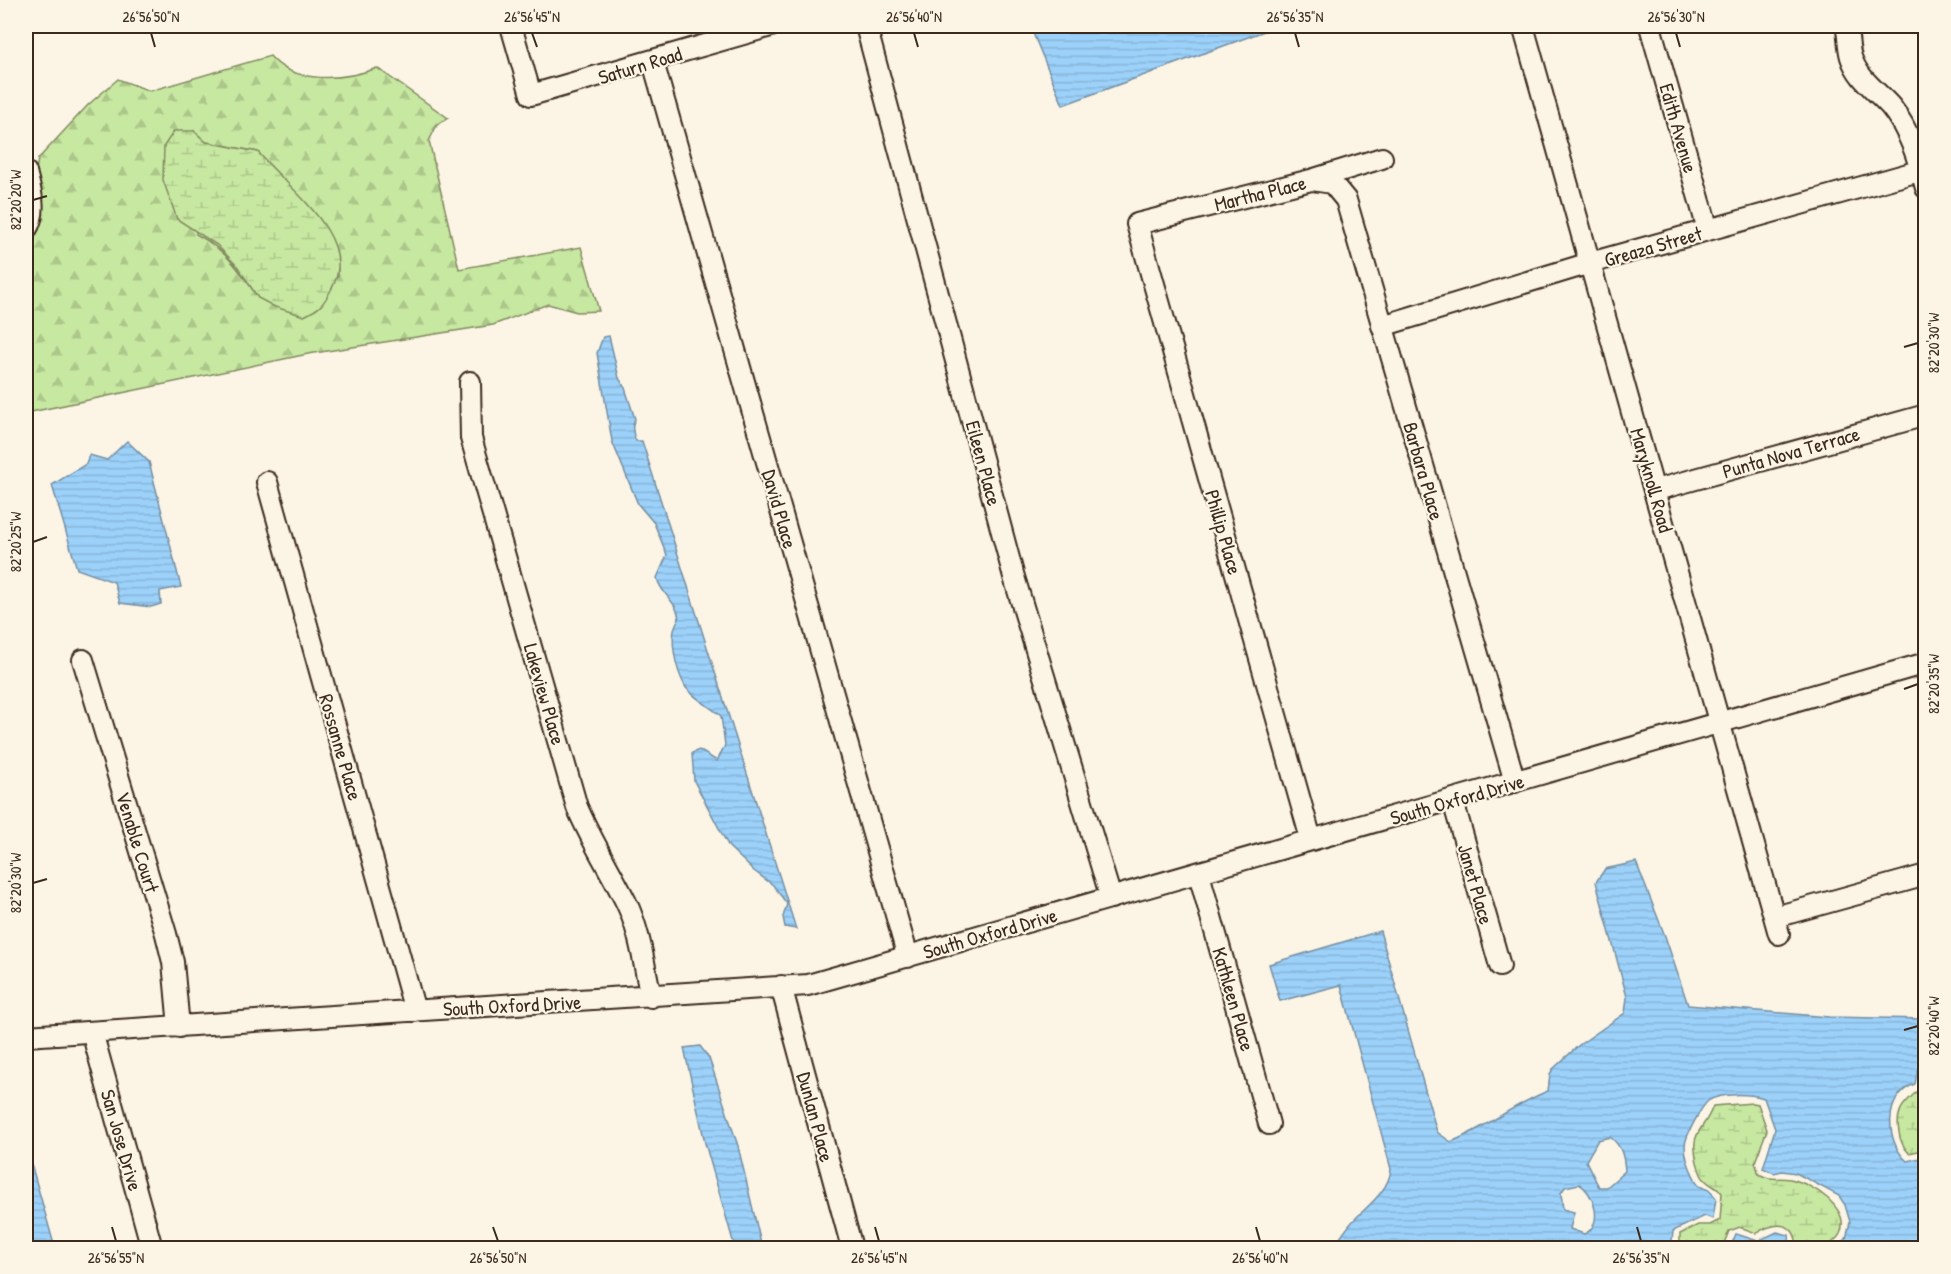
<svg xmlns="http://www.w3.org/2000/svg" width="1951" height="1274" font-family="'Patrick Hand',sans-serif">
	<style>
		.forest { fill: url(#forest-firs); stroke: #818960; stroke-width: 1.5; fill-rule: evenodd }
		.wetland { fill: url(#wetland-marsh); stroke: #818960; stroke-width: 1.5 }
		.water { fill: url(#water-rules); stroke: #758ea2; stroke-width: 1.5; fill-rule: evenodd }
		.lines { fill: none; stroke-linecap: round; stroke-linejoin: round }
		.minor-casing { stroke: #3b2a1e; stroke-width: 24 }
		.minor { stroke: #fcf5e5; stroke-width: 20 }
		.ticks { fill: none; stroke: #3b2a1e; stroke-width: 2 }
		.labels { text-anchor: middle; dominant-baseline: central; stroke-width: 4.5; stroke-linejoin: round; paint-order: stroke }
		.street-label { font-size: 20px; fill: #3b2a1e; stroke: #fcf5e5 }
		.neatline { fill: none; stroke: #3b2a1e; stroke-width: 2 }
		.ticks-label { font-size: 15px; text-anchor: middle; fill: #3b2a1e }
	</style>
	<defs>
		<pattern id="forest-firs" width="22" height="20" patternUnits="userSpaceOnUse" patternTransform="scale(1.5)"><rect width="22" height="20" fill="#c7e8a1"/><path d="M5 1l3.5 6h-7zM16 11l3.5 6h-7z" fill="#acc78a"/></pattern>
		<pattern id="wetland-marsh" width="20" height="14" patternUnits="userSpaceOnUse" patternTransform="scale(1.5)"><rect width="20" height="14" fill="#c7e8a1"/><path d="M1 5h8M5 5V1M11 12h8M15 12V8" fill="none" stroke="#acc78a"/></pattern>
		<pattern id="water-rules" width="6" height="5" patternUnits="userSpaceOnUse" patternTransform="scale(1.5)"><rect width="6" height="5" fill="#9cd1fa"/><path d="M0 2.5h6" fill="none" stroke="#87b4d6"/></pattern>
	</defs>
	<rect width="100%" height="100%" fill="#fcf5e5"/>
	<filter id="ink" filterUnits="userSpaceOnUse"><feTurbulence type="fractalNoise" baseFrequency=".0167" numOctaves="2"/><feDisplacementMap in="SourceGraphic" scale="12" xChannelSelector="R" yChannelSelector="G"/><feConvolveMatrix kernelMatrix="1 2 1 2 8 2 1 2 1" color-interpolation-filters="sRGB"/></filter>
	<g filter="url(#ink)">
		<path class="forest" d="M 270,56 C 294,85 345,80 377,68 L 448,118 L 437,125 L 429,141 L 459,269 L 581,247 L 599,311 L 577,312 L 548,304 L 493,325 L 308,354 L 26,413 L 26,226 L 38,159 L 88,105 L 118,79 L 150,91 ZM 194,131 L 206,142 L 258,152 C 290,193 340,219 338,277 L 258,298 C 240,270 226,250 196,234 Z"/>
		<path class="wetland" d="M 174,131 L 194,131 L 206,142 L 258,152 C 286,187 360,237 332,288 C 323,305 321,308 304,316 L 275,307 L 258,298 L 238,267 L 217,245 L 177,219 L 163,180 L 164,146 Z
			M 1924,1078 L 1925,1146 L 1923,1150 L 1909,1153 C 1903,1147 1900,1141 1899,1132 C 1893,1098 1920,1099 1924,1078 Z
			M 1753,1103 L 1758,1104 L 1767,1130 L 1755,1162 L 1759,1174 C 1771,1181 1777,1177 1790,1179 C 1811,1183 1852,1208 1840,1234 C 1837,1240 1831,1242 1828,1248 L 1797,1248 C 1796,1221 1777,1221 1756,1233 L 1740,1227 L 1729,1231 L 1722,1248 L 1676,1248 L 1680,1242 L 1680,1234 L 1698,1225 L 1710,1225 L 1720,1220 L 1722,1193 C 1717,1187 1709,1185 1704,1179 C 1700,1175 1699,1168 1697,1162 C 1689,1130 1704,1132 1713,1106 Z"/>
		<path class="water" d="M 1030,26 L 1278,26 L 1063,105 Z
			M 609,336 L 619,378 L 625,388 L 635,419 C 631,425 633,434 636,441 L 642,441 L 796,929 L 785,927 L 783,917 L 787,904 L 773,885 L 754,871 L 729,847 L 694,781 L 692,753 L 699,750 L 717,761 L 725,745 L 721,716 C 711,707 692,697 685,686 C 676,670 667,633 679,619 C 678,602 661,595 657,578 L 667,555 L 654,523 L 638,504 L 612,441 L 597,353 L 603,337 Z
			M 127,441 L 149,462 L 181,587 L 160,591 L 161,604 L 151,607 L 120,603 L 114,582 L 77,569 L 52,485 L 86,464 L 89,455 L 107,460 Z
			M 1636,862 L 1665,936 L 1688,1005 L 1829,1017 L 1925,1019 L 1925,1071 L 1918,1069 L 1915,1084 C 1883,1095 1885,1142 1907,1161 L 1925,1157 L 1923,1196 L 1925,1248 L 1836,1248 L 1846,1239 L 1850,1222 L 1845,1205 L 1839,1196 L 1796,1173 L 1782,1171 L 1774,1173 L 1763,1168 L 1775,1129 L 1764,1098 C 1751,1094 1720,1092 1708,1101 C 1702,1106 1685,1136 1685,1146 C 1685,1160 1692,1174 1699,1186 L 1709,1190 L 1716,1198 L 1713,1219 L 1705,1216 L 1673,1231 L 1672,1242 L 1664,1248 L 1333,1248 C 1340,1239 1347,1226 1356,1218 C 1370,1204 1389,1190 1391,1169 L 1341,985 L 1280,1001 L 1269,964 L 1380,931 L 1437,1132 L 1451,1142 C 1486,1128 1514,1104 1548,1091 L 1550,1074 L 1553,1069 L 1579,1045 L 1625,1013 L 1627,997 L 1596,882 L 1605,869 ZM 1610,1137 C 1622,1146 1624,1157 1625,1171 L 1607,1187 L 1599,1187 L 1586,1161 L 1598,1140 ZM 1579,1184 C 1595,1193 1604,1226 1584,1234 L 1570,1229 L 1574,1212 L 1563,1209 L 1561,1193 L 1565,1187 Z
			M 700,1046 L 709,1058 L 738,1146 L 762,1248 L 735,1248 L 705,1143 L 684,1048 Z
			M 26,1146 L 55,1248 L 26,1248 Z
			M 1777,1232 L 1789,1235 L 1790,1248 L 1730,1248 L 1736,1234 L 1758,1241 Z"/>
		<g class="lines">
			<defs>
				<path id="minor" d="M 511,26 L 531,95 L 771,26
					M 866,26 L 1014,577 L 1111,898
					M 1523,26 L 1779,934
					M 1650,26 L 1708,230
					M 1846,26 C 1849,36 1848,48 1851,57 C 1858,79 1877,91 1891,107 C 1910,131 1918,159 1926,188
					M 653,62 L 908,957
					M 26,172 C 31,193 38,211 26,230
					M 1312,180 L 1332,183 L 1346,200 L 1515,782
					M 1382,326 L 1590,263 L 1926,169
					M 470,382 L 471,438 L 577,807 C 591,840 610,870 626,902 C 640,931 644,965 651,997
					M 267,482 L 415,1011
					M 1656,490 L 1926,415
					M 83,660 L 166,934 L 173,962 L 179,1027
					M 1453,801 L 1500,966
					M 1311,839 L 1137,224 L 1311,180 L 1382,158
					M 1199,874 L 1269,1124
					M 1775,917 L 1926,875
					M 781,986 L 852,1248
					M 92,1032 L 152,1248
					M 26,1036 L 808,985 L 1926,663"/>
			</defs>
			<use href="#minor" class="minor-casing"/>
			<use href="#minor" class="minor"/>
		</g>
	</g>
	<path class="ticks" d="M 151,33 L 155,47M 532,33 L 537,47M 914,33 L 918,47M 1295,33 L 1299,47M 1676,33 L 1680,47M 33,200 L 47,196M 1904,347 L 1918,343M 33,542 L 47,537M 1904,689 L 1918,684M 33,883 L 47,879M 1904,1030 L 1918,1026M 112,1227 L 116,1241M 493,1227 L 498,1241M 875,1227 L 879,1241M 1256,1227 L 1260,1241M 1637,1227 L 1641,1241"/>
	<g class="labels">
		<g class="street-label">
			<text transform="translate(640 65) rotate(-17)">Saturn Road</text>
			<text transform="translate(1679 128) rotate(74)">Edith Avenue</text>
			<text transform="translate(1260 193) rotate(-14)">Martha Place</text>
			<text transform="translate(1653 246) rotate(-16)">Greaza Street</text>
			<text transform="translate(1791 452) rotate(-16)">Punta Nova Terrace</text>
			<text transform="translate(984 463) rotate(75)">Eileen Place</text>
			<text transform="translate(1424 471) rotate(74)">Barbara Place</text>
			<text transform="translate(1652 480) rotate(74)">Maryknoll Road</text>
			<text transform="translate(780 509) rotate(74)">David Place</text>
			<text transform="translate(1224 532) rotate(74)">Phillip Place</text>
			<text transform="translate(545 694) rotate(74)">Lakeview Place</text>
			<text transform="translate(341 747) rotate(74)">Rossanne Place</text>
			<text transform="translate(1457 799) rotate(-16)">South Oxford Drive</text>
			<text transform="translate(138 842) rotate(73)">Venable Court</text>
			<text transform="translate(1476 884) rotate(74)">Janet Place</text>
			<text transform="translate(990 933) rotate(-16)">South Oxford Drive</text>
			<text transform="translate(1234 999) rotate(74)">Kathleen Place</text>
			<text transform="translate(512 1005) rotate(-3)">South Oxford Drive</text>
			<text transform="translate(816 1117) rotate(75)">Dunlan Place</text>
			<text transform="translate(122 1140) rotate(74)">San Jose Drive</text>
		</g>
	</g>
	<rect width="1951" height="1274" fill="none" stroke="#fcf5e5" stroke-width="66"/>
	<rect x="33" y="33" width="1885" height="1208" class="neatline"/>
	<g class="ticks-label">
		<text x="151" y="22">26°56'50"N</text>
		<text x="532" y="22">26°56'45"N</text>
		<text x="914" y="22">26°56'40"N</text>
		<text x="1295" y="22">26°56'35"N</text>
		<text x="1676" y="22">26°56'30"N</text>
		<text transform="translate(16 200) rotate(-90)" y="5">82°20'20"W</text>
		<text transform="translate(1934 343) rotate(-90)" y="5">82°20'30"W</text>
		<text transform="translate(16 542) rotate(-90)" y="5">82°20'25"W</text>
		<text transform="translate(1934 684) rotate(-90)" y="5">82°20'35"W</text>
		<text transform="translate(16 883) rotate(-90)" y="5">82°20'30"W</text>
		<text transform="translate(1934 1026) rotate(-90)" y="5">82°20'40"W</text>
		<text x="116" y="1263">26°56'55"N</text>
		<text x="498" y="1263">26°56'50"N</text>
		<text x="879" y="1263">26°56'45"N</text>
		<text x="1260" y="1263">26°56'40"N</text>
		<text x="1641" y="1263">26°56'35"N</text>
	</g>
</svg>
